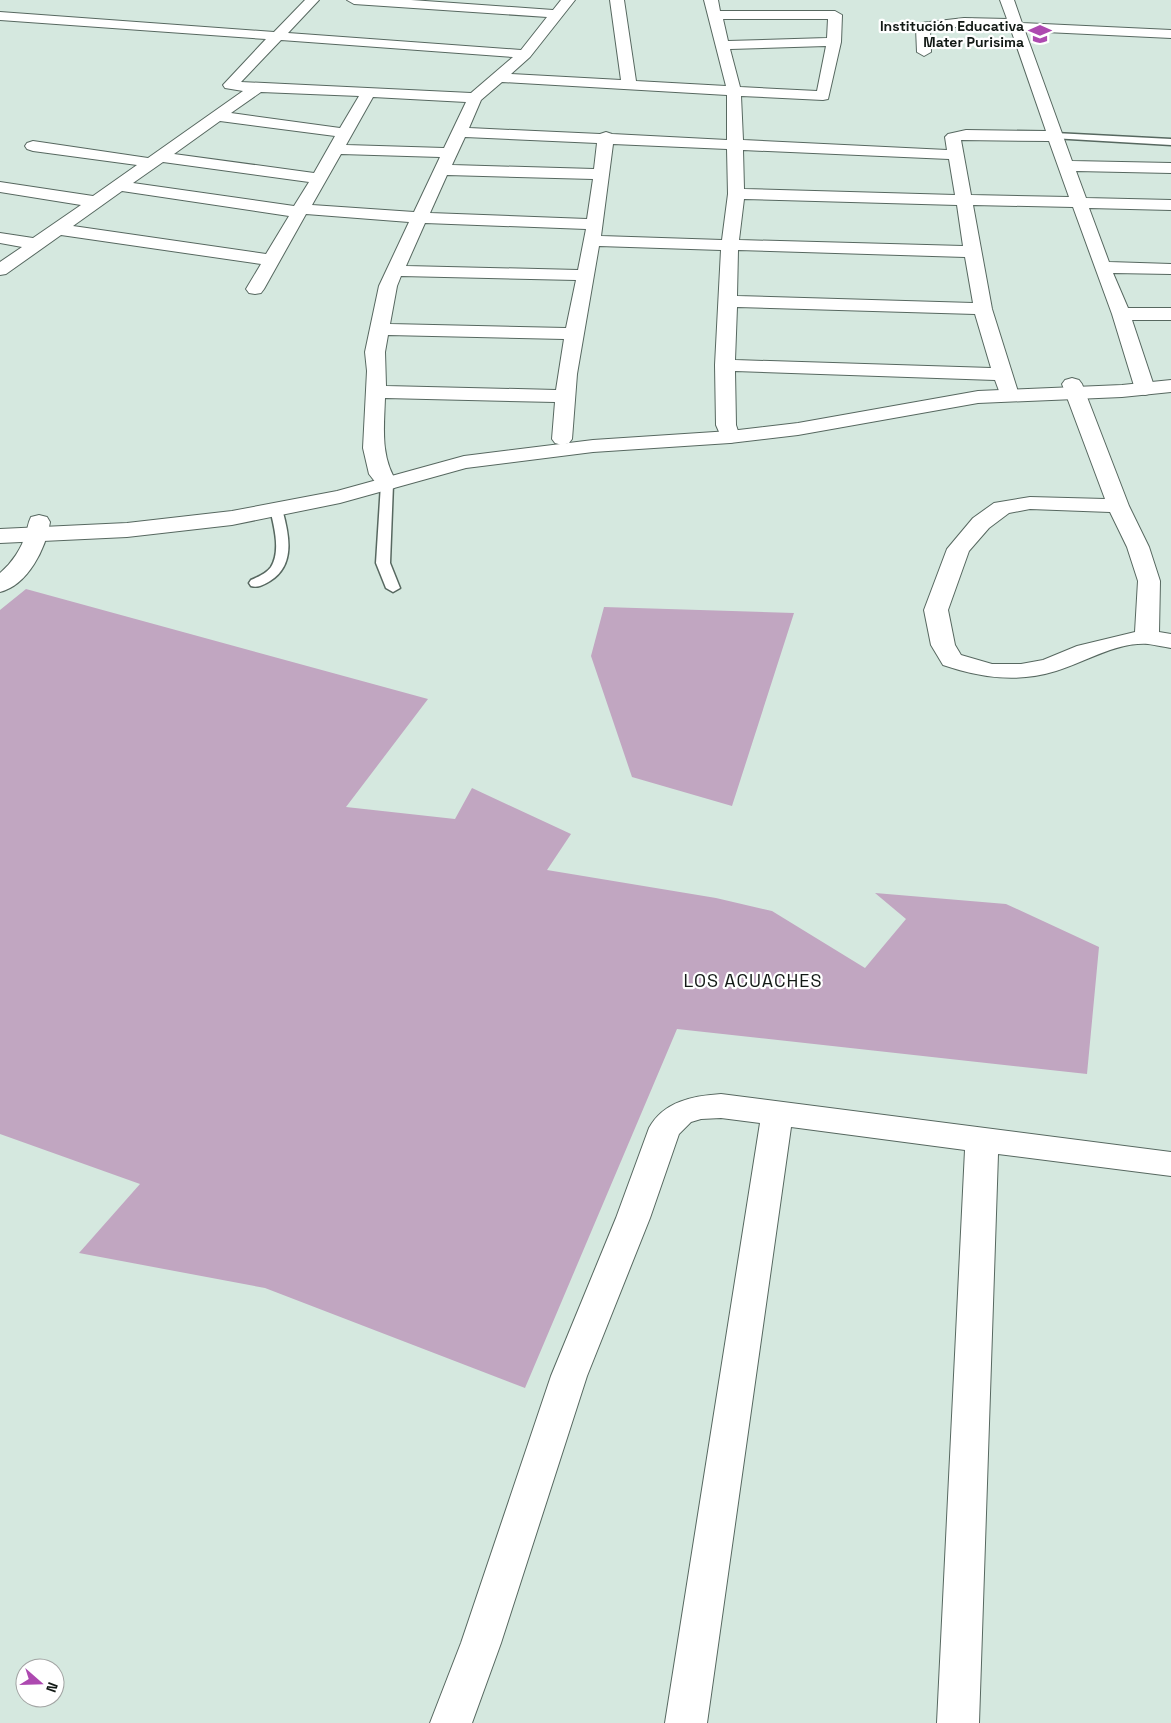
<svg xmlns="http://www.w3.org/2000/svg" width="1171" height="1723" font-family="'Space Grotesk',sans-serif">
	<style>
		.forest { fill: #c1a6c1 }
		.lines { fill: none; stroke-linecap: round; stroke-linejoin: round }
		.lane-casing { stroke: #576860; stroke-width: 3 }
		.street-casing { stroke: #576860; stroke-width: 2 }
		.secondary-casing { stroke: #576860; stroke-width: 2 }
		.lane { fill: #fff; fill-rule: evenodd }
		.street { fill: #fff; fill-rule: evenodd }
		.secondary { fill: #fff; fill-rule: evenodd }
		.labels { text-anchor: middle; dominant-baseline: central; stroke-width: 4.5; stroke-linejoin: round; paint-order: stroke }
		.far-poi-label { font-size: 14px; font-weight: bold; fill: #131a16; stroke: #fff; text-anchor: end }
		.neighbourhood-label { font-size: 18px; letter-spacing: 1px; fill: #131a16; stroke: #fff }
	</style>
	<rect width="100%" height="100%" fill="#d5e8df"/>
	<path class="forest" d="M 26,589 L 428,699 L 346,807 L 455,819 L 472,788 L 571,834 L 547,870 L 716,898 L 772,911 L 865,968 L 906,919 L 875,893 L 1006,904 L 1099,947 L 1087,1074 L 677,1029 L 525,1388 L 265,1288 L 79,1253 L 140,1184 L 0,1134 L 0,610 Z
		M 604,607 L 794,613 L 732,806 L 632,777 L 591,656 Z"/>
	<g class="lines">
		<defs>
			<path id="lane" d="M 1055,133 L 1171,139 L 1171,145 L 1052,138 L 1050,136 Z
				M 387,480 L 393,484 L 390,563 L 400,588 L 393,592 L 386,588 L 376,563 L 381,484 Z
				M 276,505 L 282,509 C 289,534 296,565 270,581 C 263,585 258,588 251,586 L 249,583 L 251,580 C 258,577 267,573 271,567 C 281,551 274,526 270,509 Z"/>
			<path id="street" d="M 305,0 L 319,0 L 288,33 L 521,50 L 547,17 L 354,4 L 347,0 L 411,0 L 553,10 L 561,0 L 575,0 L 530,57 L 511,74 L 621,80 L 610,0 L 624,0 L 636,81 L 726,86 L 704,0 L 718,0 L 720,11 L 835,11 L 842,15 L 841,42 L 828,99 L 823,100 L 741,96 L 743,140 L 947,150 L 945,137 L 948,134 L 966,130 L 1046,131 L 1010,27 L 964,26 L 930,30 L 931,52 L 924,56 L 917,52 L 916,28 L 921,23 L 964,18 L 1007,19 L 1000,0 L 1014,0 L 1022,23 L 1171,30 L 1171,38 L 1025,31 L 1072,161 L 1171,163 L 1171,173 L 1076,171 L 1086,198 L 1171,200 L 1171,210 L 1089,208 L 1109,262 L 1171,264 L 1171,274 L 1113,273 L 1128,308 L 1171,308 L 1171,320 L 1132,320 L 1155,389 L 1152,393 L 1145,395 L 1138,393 L 1135,389 L 1112,314 L 1073,207 L 973,205 L 992,309 L 1019,395 L 1016,399 L 1009,401 L 1002,399 L 995,380 L 735,371 L 736,425 L 740,437 L 737,441 L 730,443 L 723,441 L 716,425 L 715,365 L 721,250 L 599,246 L 577,374 L 572,439 L 569,443 L 562,445 L 555,443 L 552,439 L 555,402 L 385,398 C 384,428 380,458 398,484 L 394,488 L 387,490 L 380,488 L 369,474 L 363,448 L 367,371 L 365,352 L 379,286 L 409,222 L 306,214 L 264,289 L 261,293 L 255,294 L 249,293 L 246,289 L 261,264 L 61,235 L 6,274 L 0,275 L 0,262 L 22,247 L 0,243 L 0,233 L 33,238 L 81,205 L 0,192 L 0,182 L 93,196 L 137,165 L 33,151 L 27,149 L 25,146 L 27,143 L 33,141 L 148,158 L 243,91 L 225,88 L 223,85 L 266,39 L 0,20 L 0,12 L 274,32 ZM 723,19 L 828,19 L 827,38 L 728,41 ZM 281,40 L 513,57 L 471,93 L 241,82 ZM 826,46 L 817,91 L 740,87 L 730,49 ZM 502,82 L 727,95 L 727,140 L 612,134 L 606,132 L 600,134 L 469,128 L 481,100 ZM 261,92 L 359,96 L 340,128 L 231,113 ZM 373,97 L 466,102 L 444,148 L 346,145 ZM 220,121 L 335,136 L 314,173 L 174,154 ZM 465,137 L 597,143 L 594,169 L 452,165 ZM 961,140 L 1049,141 L 1069,197 L 971,195 ZM 613,144 L 727,149 L 728,194 L 722,240 L 601,236 ZM 743,150 L 949,159 L 955,195 L 744,189 ZM 341,154 L 440,157 L 414,212 L 312,205 ZM 163,162 L 309,182 L 294,206 L 133,183 ZM 447,175 L 593,179 L 587,219 L 430,213 ZM 122,191 L 289,216 L 266,254 L 73,226 ZM 744,199 L 957,205 L 963,246 L 739,240 ZM 425,223 L 586,229 L 578,270 L 406,266 ZM 738,250 L 965,257 L 973,303 L 737,296 ZM 401,276 L 576,280 L 566,328 L 390,324 L 397,286 ZM 737,307 L 975,314 L 991,368 L 735,360 ZM 388,335 L 564,339 L 556,390 L 386,386 L 385,352 Z
				M 1072,378 L 1079,380 L 1082,384 L 1129,506 L 1149,547 L 1160,581 L 1159,632 L 1171,634 L 1171,648 C 1164,647 1156,645 1148,644 C 1116,642 1086,662 1056,671 C 1018,683 981,678 943,665 L 931,645 L 924,610 L 947,549 L 973,518 L 994,503 L 1030,497 L 1105,499 L 1062,384 L 1065,380 ZM 1030,509 L 1110,512 L 1127,547 L 1138,581 L 1135,632 L 1077,646 L 1043,660 L 1021,664 L 992,664 L 961,655 L 955,645 L 948,610 L 969,551 L 989,528 L 1009,513 Z
				M 39,515 L 47,517 L 50,522 C 46,548 28,585 0,592 L 0,573 C 12,563 22,548 26,533 C 28,527 28,523 31,517 Z
				M 721,1094 L 1171,1152 L 1171,1176 L 998,1154 L 979,1723 L 937,1723 L 965,1150 L 791,1127 L 707,1723 L 665,1723 L 760,1123 L 721,1118 L 701,1119 L 691,1122 L 679,1134 L 650,1218 L 587,1376 L 501,1643 L 472,1723 L 430,1723 L 461,1643 L 551,1376 L 616,1218 L 649,1128 C 664,1101 693,1096 721,1094 Z"/>
			<path id="secondary" d="M 1171,380 L 1171,392 L 1122,397 L 978,403 L 798,435 L 730,443 L 593,452 L 466,468 L 340,503 L 232,525 L 127,537 L 0,543 L 0,529 L 127,523 L 232,511 L 337,491 L 464,456 L 593,440 L 730,431 L 798,423 L 978,391 L 1122,385 Z"/>
		</defs>
		<use href="#lane" class="lane-casing"/>
		<use href="#street" class="street-casing"/>
		<use href="#secondary" class="secondary-casing"/>
		<use href="#lane" class="lane"/>
		<use href="#street" class="street"/>
		<use href="#secondary" class="secondary"/>
	</g>
	<defs>
		<symbol id="school-bare" viewBox="-9 -9 18 18"><path d="M0-5L7-2L0 1L-7-2ZM-4 1L0 2.5L4 1V4Q0 6-4 4Z" fill="#ad49b0" stroke="#fff" stroke-width="2.5" paint-order="stroke"/></symbol>
	</defs>
	<g fill-rule="evenodd">
		<use href="#school-bare" x="1024" y="18" width="32" height="32"/>
	</g>
	<g class="labels">
		<g class="far-poi-label">
			<text x="1024" y="26">Institución Educativa<tspan x="1024" dy="16">Mater Purisima</tspan></text>
		</g>
		<g class="neighbourhood-label">
			<text x="753" y="980">LOS ACUACHES</text>
		</g>
	</g>
	<g transform="translate(40 1683) rotate(110)"><circle r="24" fill="#ffffff" stroke="#a1a3a2"/>
	<path d="M0-4L9 19L0 12L-9 19Z" fill="#ad49b0"/>
	<text y="-8" font-size="14" font-weight="bold" text-anchor="middle" fill="#131a16">N</text>
	</g>
</svg>
